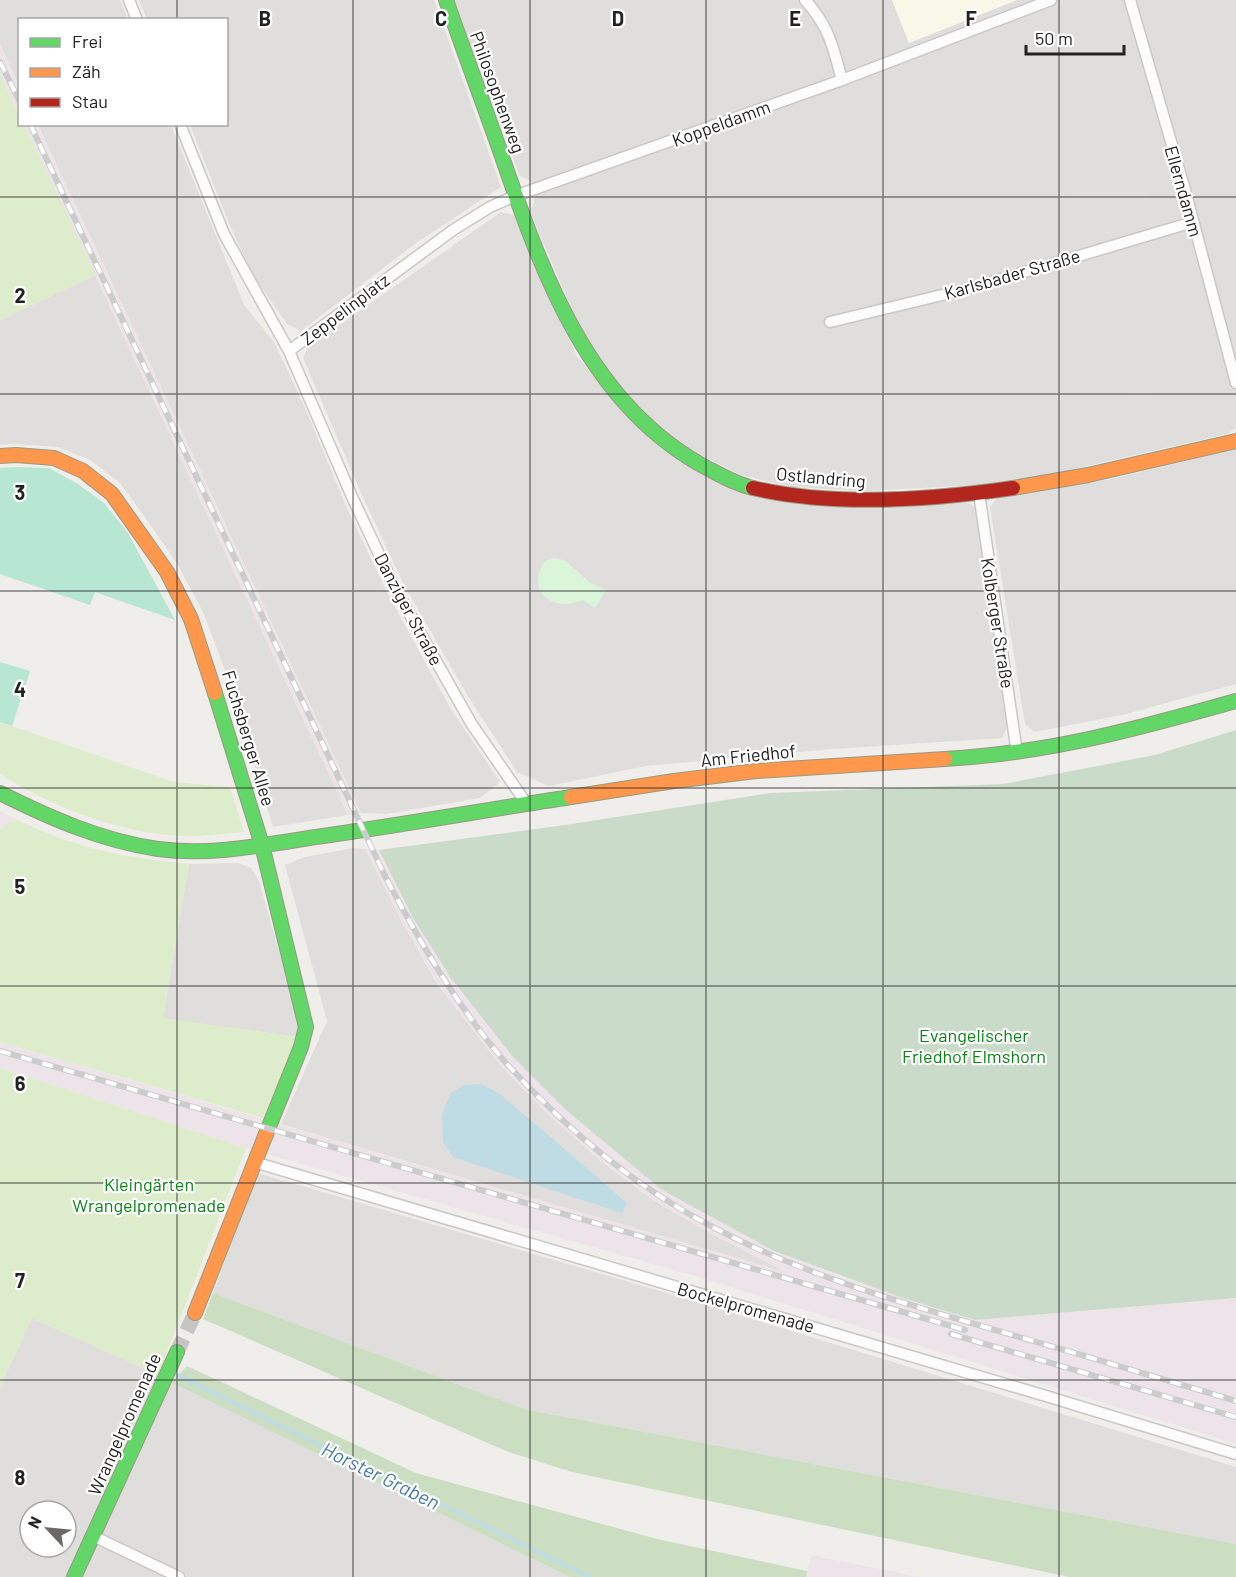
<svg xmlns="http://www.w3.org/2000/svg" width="1236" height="1577" font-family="Barlow,sans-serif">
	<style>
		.residential { fill: #dfdedc; fill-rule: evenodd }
		.industrial { fill: #ede4e9 }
		.education { fill: #f8f7e8 }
		.grass { fill: #ddeccb }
		.forest { fill: #cbdec1 }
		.cemetery { fill: #cadbca }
		.park { fill: #daf5da }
		.pitch { fill: #b7e6d2 }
		.parking { fill: #e0dfde }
		.water { fill: #bfdbe3 }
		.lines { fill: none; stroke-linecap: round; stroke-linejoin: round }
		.stream { stroke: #bfdbe3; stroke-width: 4 }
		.secondary-tunnel { stroke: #c7c5c3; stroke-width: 15; stroke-dasharray: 15 8; stroke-linecap: butt }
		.street-casing { stroke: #c9c8c7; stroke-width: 13 }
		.fast-casing { stroke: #999a82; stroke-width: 16 }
		.slow-casing { stroke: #999a82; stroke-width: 16 }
		.jam-casing { stroke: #999a82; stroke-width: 16 }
		.street { stroke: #fdfcfc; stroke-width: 10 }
		.fast { stroke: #63d668; stroke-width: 14 }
		.slow { stroke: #ff974d; stroke-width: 14 }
		.jam { stroke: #b3261e; stroke-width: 14 }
		.rail-casing { stroke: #ccc; stroke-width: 6 }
		.rail { stroke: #fff; stroke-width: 4; stroke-dasharray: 11; stroke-linecap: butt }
		.grid { fill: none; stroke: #222; stroke-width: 1.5; stroke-opacity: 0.55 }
		.labels { text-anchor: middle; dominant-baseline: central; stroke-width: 4.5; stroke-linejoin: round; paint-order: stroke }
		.street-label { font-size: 18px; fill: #222; stroke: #fff }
		.park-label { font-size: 18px; fill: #0c8416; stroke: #fff }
		.water-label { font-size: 20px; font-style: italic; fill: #4a7aab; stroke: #fff }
		.grid-label { font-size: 20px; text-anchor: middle; font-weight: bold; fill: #222; stroke: #fff; stroke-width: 4.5; stroke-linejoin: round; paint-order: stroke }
	</style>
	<rect width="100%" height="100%" fill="#f0eeeb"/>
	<path class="residential" d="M 0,0 L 120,0 L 128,19 L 20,20 L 19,86 L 0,44 Z
		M 139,0 L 434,0 L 501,187 L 416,243 L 301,331 L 287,324 L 253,275 L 231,228 L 190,125 L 226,124 L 226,20 L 147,19 Z
		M 452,0 L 892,0 L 909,43 L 1017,0 L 1236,0 L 1236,428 L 1227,434 L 1065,471 L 978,485 L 866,491 L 792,487 L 741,475 L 694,452 L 668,436 L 636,403 L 609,373 L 591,345 L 572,310 L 530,211 L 534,203 L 531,181 L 520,176 Z
		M 38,125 L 171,125 L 244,305 L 274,342 L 306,410 L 345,504 L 388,594 L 449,706 L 500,782 L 480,798 L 387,814 L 361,813 Z
		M 501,212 L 514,215 L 540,279 L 577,356 L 624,414 L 659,447 L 685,465 L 737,491 L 792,503 L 867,507 L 967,502 L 975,507 L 1007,728 L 1002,738 L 834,749 L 646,766 L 549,786 L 517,772 L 466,693 L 404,585 L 362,495 L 303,358 L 308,347 Z
		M 96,275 L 348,815 L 273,827 L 226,673 L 204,614 L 178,565 L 147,520 L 120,483 L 90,460 L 58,447 L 15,444 L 0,445 L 0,320 Z
		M 1236,449 L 1236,684 L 1122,715 L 1034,732 L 1025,724 L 990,507 L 997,498 L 1111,479 Z
		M 353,848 L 365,849 L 402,922 L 438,985 L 501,1066 L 555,1121 L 601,1161 L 653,1200 L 708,1232 L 790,1274 L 281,1124 L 327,1021 L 285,865 L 305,857 Z
		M 238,863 L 251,868 L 259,881 L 301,1030 L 299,1037 L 163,1019 L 189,864 Z
		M 258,1173 L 687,1299 L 1236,1467 L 1236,1544 L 524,1409 L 213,1293 Z
		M 32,1318 L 158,1375 L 570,1577 L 0,1577 L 0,1387 ZM 30,1511 L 66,1511 L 66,1547 L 30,1547 Z"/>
	<path class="industrial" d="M 0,44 L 19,86 L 19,115 L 0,74 Z
		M 24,125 L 38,125 L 361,813 L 348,815 Z
		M 0,811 L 16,819 L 0,829 Z
		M 365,849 L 379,850 L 413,918 L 451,978 L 513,1057 L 566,1110 L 662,1190 L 774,1251 L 836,1275 L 975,1320 L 1236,1298 L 1236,1444 L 695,1276 L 246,1148 L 0,1068 L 0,1042 L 785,1272 L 708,1232 L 653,1200 L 601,1161 L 555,1121 L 501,1066 L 438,985 L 402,922 Z
		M 811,1555 L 919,1577 L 806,1577 Z"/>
	<path class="education" d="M 892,0 L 1017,0 L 909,43 Z"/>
	<path class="grass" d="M 0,74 L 19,115 L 20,124 L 24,125 L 96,275 L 0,320 Z
		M 0,722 L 174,782 L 230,787 L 244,832 C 229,833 214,835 199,836 C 131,838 57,810 0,774 Z
		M 16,819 C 74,848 124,858 189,864 L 163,1018 L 299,1037 L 263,1118 L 0,1042 L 0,829 Z
		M 0,1068 L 246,1148 L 158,1375 L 32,1318 L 0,1387 Z"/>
	<path class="forest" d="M 213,1293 L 524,1409 L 1236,1544 L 1236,1577 L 1069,1577 L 572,1472 L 506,1451 L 203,1319 Z
		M 187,1366 L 416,1473 L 657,1539 L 807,1571 L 806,1577 L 570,1577 L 171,1382 Z"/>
	<path class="cemetery" d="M 1236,730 L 1236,1298 L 975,1320 L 903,1298 L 774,1251 L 662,1190 L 566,1110 L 513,1057 L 451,978 L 413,918 L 379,850 L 565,825 L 770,793 L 1003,784 L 1155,755 Z"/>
	<path class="park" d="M 555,558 L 566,561 L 589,582 L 606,590 L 595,608 L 583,600 C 577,602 571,604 565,604 C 538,603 531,581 545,561 Z"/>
	<path class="pitch" d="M 17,467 L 49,468 L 78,484 L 104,503 L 128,533 L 175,620 L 95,592 L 90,605 L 0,574 L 0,468 Z
		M 0,662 L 30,671 L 12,726 L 0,722 Z"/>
	<path class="parking" d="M 449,43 L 467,92 L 435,103 L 418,55 Z
		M 1132,136 L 1153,225 L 1086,244 L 1066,157 Z
		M 1150,394 L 1158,441 L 1129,448 L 1119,401 Z
		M 990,634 L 994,665 L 953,670 L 949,639 Z
		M 1062,685 L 1066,711 L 1030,717 L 1026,691 Z"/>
	<path class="water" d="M 481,1084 L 500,1094 L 627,1203 L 622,1213 L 453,1157 L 443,1142 L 442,1115 L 451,1093 L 464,1085 Z"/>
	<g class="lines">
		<path class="stream" d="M 173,1373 L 590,1577"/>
		<path class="secondary-tunnel" d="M 177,1352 L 195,1313"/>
		<defs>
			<path id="street" d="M 129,0 L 137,20
				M 805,0 C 829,26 833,47 842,80
				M 1130,0 L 1185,190 L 1236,383
				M 180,124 L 224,234 L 289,351 L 353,499 L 396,590 L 471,723 L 526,803
				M 830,322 L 971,288 L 1193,222
				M 289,351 L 453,230 L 490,207 L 515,196 L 842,80 L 1051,0
				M 979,493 L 1017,753
				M 254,1162 L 1046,1396 L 1236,1454
				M 93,1536 L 179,1577"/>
			<path id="fast" d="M 446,0 C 463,49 481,97 498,145 C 540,267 586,404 707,468 C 722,476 736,484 753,488
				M 215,693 L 262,845 L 306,1027 L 301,1047 L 266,1134
				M 945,759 C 1049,753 1137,729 1236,701
				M 0,793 C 50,818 102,841 158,849 C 210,856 264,845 316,837 C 401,825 486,810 571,797
				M 74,1577 L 177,1352"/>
			<path id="slow" d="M 0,456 L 16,455 L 54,458 L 83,471 L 112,494 L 167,572 L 191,619 L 215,693
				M 1013,488 L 1088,475 L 1236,441
				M 571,797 L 674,781 L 756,771 L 945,759
				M 195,1313 L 266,1134"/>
			<path id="jam" d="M 753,488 C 833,507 931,500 1013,488"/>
		</defs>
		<use href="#street" class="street-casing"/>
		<use href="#fast" class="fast-casing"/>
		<use href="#slow" class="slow-casing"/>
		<use href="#jam" class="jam-casing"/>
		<use href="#street" class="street"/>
		<use href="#fast" class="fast"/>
		<use href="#slow" class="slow"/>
		<use href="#jam" class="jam"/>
		<defs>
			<path id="rail" d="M 0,62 L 20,102
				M 30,124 L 385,876 C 420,942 457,1007 507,1064 C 565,1128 634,1186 711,1226 C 797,1272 892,1300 985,1327 C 1069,1351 1152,1376 1236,1401
				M 0,1051 L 965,1330
				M 951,1334 L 1236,1417"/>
		</defs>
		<use href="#rail" class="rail-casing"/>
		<use href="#rail" class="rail"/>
	</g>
	<path class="grid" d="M 177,0 L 177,20M 353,0 L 353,1577M 530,0 L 530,1577M 706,0 L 706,1577M 883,0 L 883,1577M 1059,0 L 1059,1577M 177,124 L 177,1577M 0,197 L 1236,197M 0,394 L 1236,394M 0,591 L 1236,591M 0,788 L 1236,788M 0,986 L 1236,986M 0,1183 L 1236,1183M 0,1380 L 1236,1380"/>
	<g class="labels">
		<g class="street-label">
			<text transform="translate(498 92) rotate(70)">Philosophenweg</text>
			<text transform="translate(721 123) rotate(-20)">Koppeldamm</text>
			<text transform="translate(1184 191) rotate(74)">Ellerndamm</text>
			<text transform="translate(1012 274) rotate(-16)">Karlsbader Straße</text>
			<text transform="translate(345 309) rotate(-37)">Zeppelinplatz</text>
			<text transform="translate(821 477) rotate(5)">Ostlandring</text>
			<text transform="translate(409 609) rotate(62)">Danziger Straße</text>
			<text transform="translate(998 623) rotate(81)">Kolberger Straße</text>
			<text transform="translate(249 738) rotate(73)">Fuchsberger Allee</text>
			<text transform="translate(748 755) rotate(-6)">Am Friedhof</text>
			<text transform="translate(746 1307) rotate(16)">Bockelpromenade</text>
			<text transform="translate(124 1424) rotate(-66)">Wrangelpromenade</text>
		</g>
		<g class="park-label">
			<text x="974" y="1035">Evangelischer<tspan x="974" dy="21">Friedhof Elmshorn</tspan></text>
			<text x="149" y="1184">Kleingärten<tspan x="149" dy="21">Wrangelpromenade</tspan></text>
		</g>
		<g class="water-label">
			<text transform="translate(381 1475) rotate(26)">Horster Graben</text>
		</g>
	</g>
	<g class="grid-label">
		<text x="265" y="26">B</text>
		<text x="441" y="26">C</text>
		<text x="618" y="26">D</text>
		<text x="795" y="26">E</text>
		<text x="971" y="26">F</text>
		<text x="20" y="303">2</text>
		<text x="20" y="500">3</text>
		<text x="20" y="697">4</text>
		<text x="20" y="894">5</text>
		<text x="20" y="1091">6</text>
		<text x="20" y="1288">7</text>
		<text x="20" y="1485">8</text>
	</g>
	<rect x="18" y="18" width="210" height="108" fill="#ffffff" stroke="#a7a7a7" stroke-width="1.5"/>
	<rect x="30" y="38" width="30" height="9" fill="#63d668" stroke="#a7a7a7" stroke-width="1.5"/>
	<text x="72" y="48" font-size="18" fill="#222222">Frei</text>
	<rect x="30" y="68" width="30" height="9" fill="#ff974d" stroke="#a7a7a7" stroke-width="1.5"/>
	<text x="72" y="78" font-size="18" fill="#222222">Zäh</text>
	<rect x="30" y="98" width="30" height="9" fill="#b3261e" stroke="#a7a7a7" stroke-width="1.5"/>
	<text x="72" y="108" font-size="18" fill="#222222">Stau</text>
	<g transform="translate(48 1529) rotate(296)"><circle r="28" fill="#ffffff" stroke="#a7a7a7" stroke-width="1.5"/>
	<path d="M0-4.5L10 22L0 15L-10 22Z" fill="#6a6968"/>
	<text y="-9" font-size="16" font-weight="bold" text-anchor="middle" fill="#222222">N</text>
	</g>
	<path d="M1026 45v9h98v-9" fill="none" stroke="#222222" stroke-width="3"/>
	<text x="1035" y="45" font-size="18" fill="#222222" stroke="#ffffff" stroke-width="4.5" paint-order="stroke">50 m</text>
</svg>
